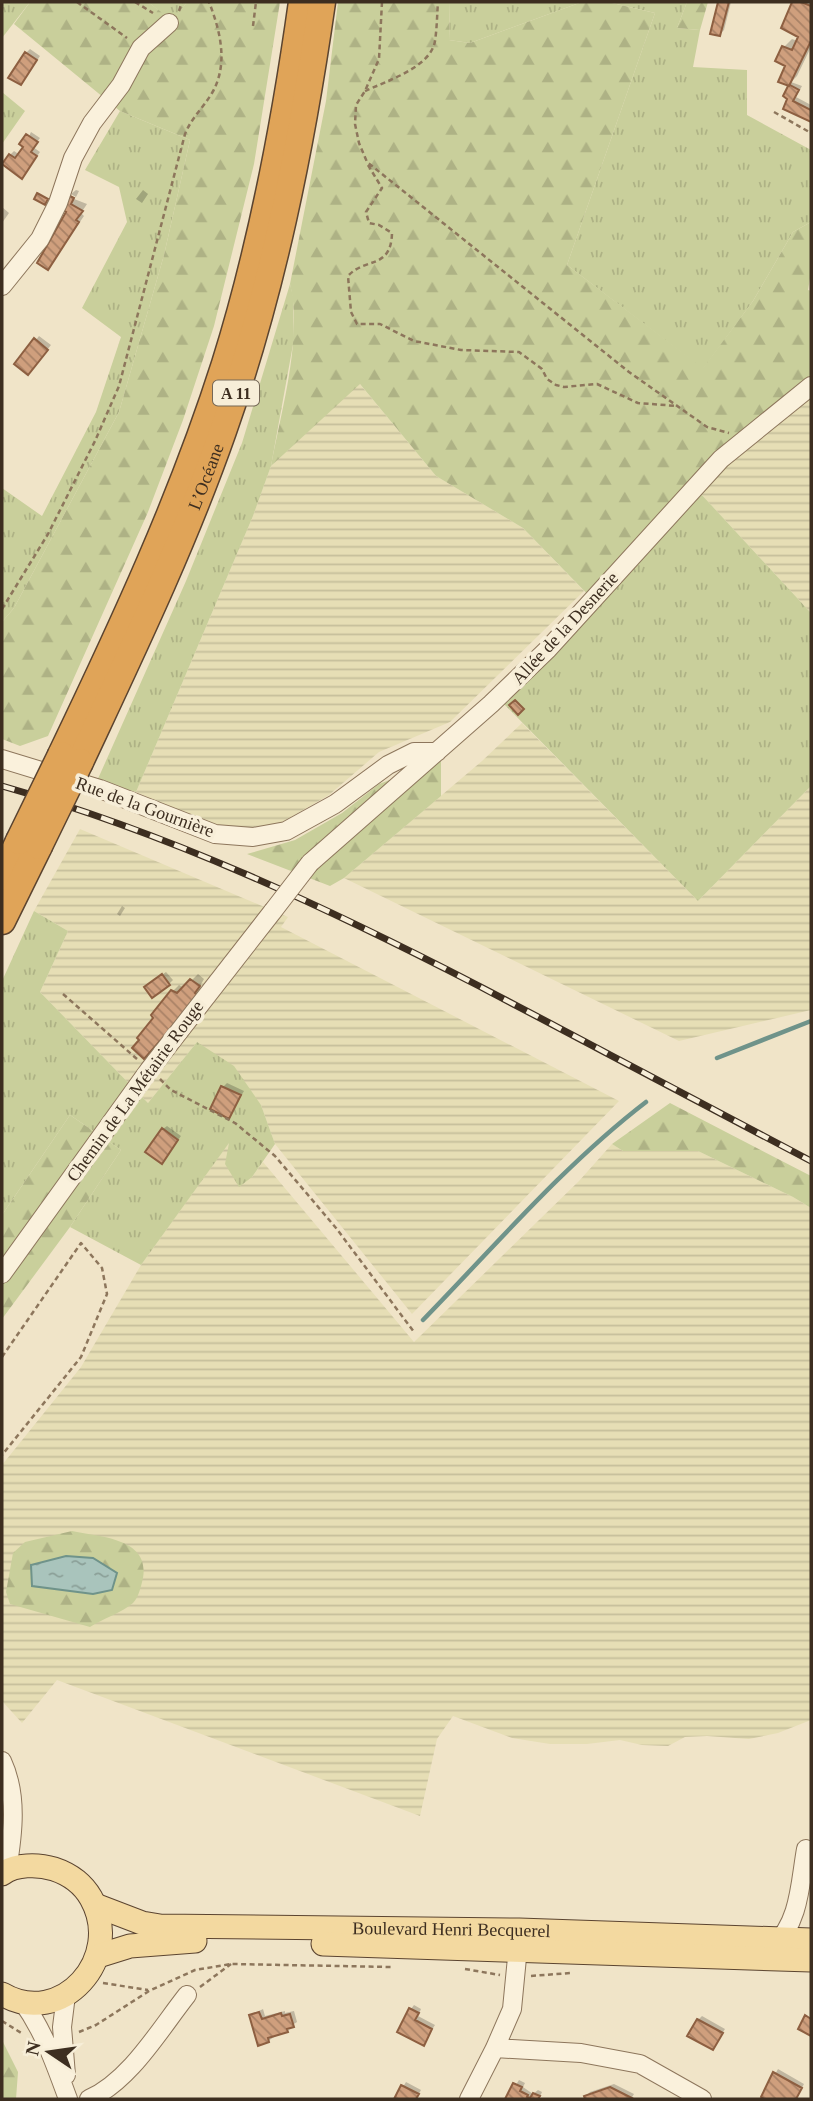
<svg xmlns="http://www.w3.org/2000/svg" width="813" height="2101" font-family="'Times New Roman',serif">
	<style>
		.farmland { fill: url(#farmland-rules) }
		.grass { fill: url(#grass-tufts) }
		.forest { fill: url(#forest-firs) }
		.water { fill: url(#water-ripples); stroke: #6f938a; stroke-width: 2 }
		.shadow { fill: #0003 }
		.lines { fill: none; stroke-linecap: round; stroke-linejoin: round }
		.stream { stroke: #6f938a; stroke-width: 4.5 }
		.building { fill: url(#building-back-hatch); stroke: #8d5f41; stroke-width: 2 }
		.minor-casing { stroke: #8d765c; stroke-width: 20 }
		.major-casing { stroke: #5b4430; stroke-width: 25 }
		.highway-casing { stroke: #5b4430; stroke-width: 29 }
		.path { stroke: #8d765c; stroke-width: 2.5; stroke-dasharray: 5 3.5; stroke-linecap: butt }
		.minor { stroke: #faf1dc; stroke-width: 18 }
		.major { stroke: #f3d9a0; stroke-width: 23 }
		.highway { stroke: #e0a458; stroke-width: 26 }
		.rail-casing { stroke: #3d2e20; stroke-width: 7 }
		.rail { stroke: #f7eed8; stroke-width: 4.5; stroke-dasharray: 13; stroke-linecap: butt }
		.minor-bridge-casing { stroke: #8d765c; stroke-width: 20; stroke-linecap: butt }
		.highway-bridge-casing { stroke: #5b4430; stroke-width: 29; stroke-linecap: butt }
		.minor-bridge { stroke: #faf1dc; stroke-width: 18 }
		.highway-bridge { stroke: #e0a458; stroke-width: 26 }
		.labels { text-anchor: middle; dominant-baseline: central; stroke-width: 7; stroke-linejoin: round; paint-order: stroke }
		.shield { fill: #f7eed8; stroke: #756857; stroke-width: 2 }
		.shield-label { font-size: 16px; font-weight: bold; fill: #3d2e20 }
		.street-label { font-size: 18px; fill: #3d2e20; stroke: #f7eed8 }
	</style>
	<defs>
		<pattern id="farmland-rules" width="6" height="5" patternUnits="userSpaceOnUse" patternTransform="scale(1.75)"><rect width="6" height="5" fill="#e6deb5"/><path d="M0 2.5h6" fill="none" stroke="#c6bf9b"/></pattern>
		<pattern id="grass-tufts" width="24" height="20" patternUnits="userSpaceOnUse" patternTransform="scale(1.75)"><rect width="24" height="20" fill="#c9cf9b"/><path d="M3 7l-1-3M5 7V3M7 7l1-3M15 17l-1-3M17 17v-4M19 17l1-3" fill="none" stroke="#aeb285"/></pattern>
		<pattern id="forest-firs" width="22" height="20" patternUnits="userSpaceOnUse" patternTransform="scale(1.75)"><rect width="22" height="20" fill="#c9cf9b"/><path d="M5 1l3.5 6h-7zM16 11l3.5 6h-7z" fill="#aeb285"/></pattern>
		<pattern id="water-ripples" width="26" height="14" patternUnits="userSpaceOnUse" patternTransform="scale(1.75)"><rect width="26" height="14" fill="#a9c4bc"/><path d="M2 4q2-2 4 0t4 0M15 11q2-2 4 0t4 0" fill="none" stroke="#8ba098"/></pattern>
		<pattern id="building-back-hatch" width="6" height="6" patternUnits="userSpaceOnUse" patternTransform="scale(1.75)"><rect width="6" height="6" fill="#cf9f7d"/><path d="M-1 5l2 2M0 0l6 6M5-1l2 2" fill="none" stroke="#a98266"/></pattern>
	</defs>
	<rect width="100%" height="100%" fill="#f0e4c8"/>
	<path class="farmland" d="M 359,383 L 436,476 L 523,528 L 584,591 L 450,722 L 379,752 L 329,795 L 275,826 L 220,828 L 136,792 L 253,516 L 271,466 Z
		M 811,395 L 811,613 L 701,494 L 753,439 Z
		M 522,723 L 698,901 L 811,786 L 811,1010 L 679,1041 L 344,878 L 482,761 Z
		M 80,829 L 288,917 L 281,927 L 619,1101 L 412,1314 L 275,1144 L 261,1105 L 197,1042 L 148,1103 L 40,992 L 68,931 L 34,911 Z
		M 230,1141 L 252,1177 L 263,1162 L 414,1342 L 579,1181 L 612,1144 L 623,1151 L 698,1151 L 793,1197 L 811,1208 L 811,1720 L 778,1733 L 749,1739 L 707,1736 L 685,1737 L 668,1746 L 642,1745 L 620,1740 L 587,1744 L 550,1744 L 512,1738 L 453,1716 L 437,1739 L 420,1816 L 57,1680 L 22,1723 L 2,1701 L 2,1465 L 81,1367 L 141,1265 Z"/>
	<path class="grass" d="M 2,2 L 30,2 L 2,38 Z
		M 148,2 L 187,2 L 173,22 Z
		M 450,2 L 582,2 L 470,43 L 449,40 Z
		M 608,2 L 687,2 L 677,28 L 700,30 L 693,67 L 747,70 L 747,115 L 811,150 L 811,222 L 793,232 L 753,301 L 703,369 L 567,265 L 655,13 Z
		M 2,92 L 25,111 L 2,144 Z
		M 120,111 L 190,140 L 164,255 L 119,412 L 14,608 L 2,622 L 2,488 L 42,516 L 96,412 L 121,337 L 82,308 L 127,222 L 119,187 L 85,170 Z
		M 290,284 L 293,296 L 294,339 L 271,466 L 253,516 L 136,792 L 97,781 L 186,581 L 242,443 Z
		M 701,494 L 811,613 L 811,786 L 698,901 L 503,703 L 599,606 Z
		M 34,911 L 68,931 L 40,992 L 148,1103 L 197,1042 L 234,1066 L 261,1105 L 275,1144 L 252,1177 L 239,1187 L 225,1164 L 229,1143 L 141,1265 L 70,1227 L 121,1150 L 70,1115 L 2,1215 L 2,981 Z"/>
	<path class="forest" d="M 30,2 L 148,2 L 173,21 L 187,2 L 280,2 L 254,164 L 214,326 L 183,420 L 148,512 L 48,736 L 20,746 L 2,739 L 2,622 L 14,608 L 119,412 L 164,255 L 190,140 L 120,111 L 14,24 Z
		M 338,2 L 450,2 L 449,40 L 470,43 L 582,2 L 608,2 L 655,13 L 567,265 L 703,368 L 753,301 L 793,232 L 811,222 L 811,272 L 808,290 L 811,291 L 811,395 L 753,439 L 599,606 L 523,528 L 436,476 L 360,384 L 271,466 C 281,412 303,337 290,284 L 326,101 Z
		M 687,2 L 708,2 L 700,30 L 677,28 Z
		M 441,761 L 441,796 L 344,878 L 330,886 L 247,854 L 295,840 L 342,813 L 379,784 Z
		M 670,1103 L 811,1176 L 811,1208 L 793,1197 L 698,1151 L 623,1151 L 612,1144 Z
		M 70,1115 L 121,1150 L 70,1227 L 2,1319 L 2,1215 Z
		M 72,1531 C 100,1537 150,1538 143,1578 C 141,1586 139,1597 133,1603 C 123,1612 102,1619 90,1627 L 10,1604 L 6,1592 L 13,1553 L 25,1542 Z
		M 2,2040 L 18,2072 L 16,2099 L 2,2099 Z"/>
	<path class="water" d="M 66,1556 L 93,1558 L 117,1573 L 112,1590 L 93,1594 L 32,1586 L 31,1565 Z"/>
	<path class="shadow" d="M 720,2 L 731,2 L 724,30 L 720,34 L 713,32 Z
		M 794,2 L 811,2 L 811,47 L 797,76 L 791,82 L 802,86 L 796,97 L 811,105 L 811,120 L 785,108 L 790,98 L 791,85 L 780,81 L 787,65 L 784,47 L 792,39 L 798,41 L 801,36 L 783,27 Z
		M 30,49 L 40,56 L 25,79 L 26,53 Z
		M 31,132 L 40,138 L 33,147 L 40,152 L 25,173 L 10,155 L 14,151 L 20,155 Z
		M 76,190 L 79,191 L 76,197 L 71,194 Z
		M 143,190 L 148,194 L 142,203 L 136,199 Z
		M 69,197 L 87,204 L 81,213 L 84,216 L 48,268 L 68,211 Z
		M 2,207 L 9,213 L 2,223 Z
		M 39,336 L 51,345 L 32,369 L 36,340 Z
		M 122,906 L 125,908 L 120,916 L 117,914 Z
		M 166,972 L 173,980 L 169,984 L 150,983 Z
		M 198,974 L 204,979 L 200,986 L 204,990 L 150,1050 L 155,1018 L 172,992 L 179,985 L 184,988 Z
		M 227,1083 L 244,1091 L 229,1117 L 223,1087 Z
		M 167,1126 L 181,1136 L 165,1158 L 163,1129 Z
		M 414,2005 L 421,2009 L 418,2016 L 435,2025 L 423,2044 L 411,2009 Z
		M 263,2009 L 265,2016 L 285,2011 L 285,2013 L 294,2011 L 297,2022 L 268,2041 L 251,2015 Z
		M 702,2016 L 725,2029 L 713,2048 L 698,2020 Z
		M 778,2069 L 804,2084 L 796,2099 L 768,2099 L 763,2097 Z
		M 519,2080 L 525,2083 L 523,2087 L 533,2094 L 538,2090 L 542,2092 L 539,2099 L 507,2099 Z
		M 406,2082 L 421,2090 L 416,2099 L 396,2099 Z
		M 614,2084 L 634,2094 L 631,2099 L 587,2099 L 586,2096 L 590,2092 Z"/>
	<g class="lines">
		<path class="stream" d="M 717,1058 L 811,1021
			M 423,1320 C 495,1246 564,1165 646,1102"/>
	</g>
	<path class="building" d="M 718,2 L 729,2 L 720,36 L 710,34 Z
		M 792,2 L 801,2 L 811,6 L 811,41 L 789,86 L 778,82 L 785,66 L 775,61 L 782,46 L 792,50 L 798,37 L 781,28 Z
		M 25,52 L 37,60 L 21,85 L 8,78 Z
		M 790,85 L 799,90 L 793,101 L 811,110 L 811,122 L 783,109 L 787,99 L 783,96 L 788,86 Z
		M 26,134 L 38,142 L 31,152 L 37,156 L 22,179 L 2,164 L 9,154 L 15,158 L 23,147 L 19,144 Z
		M 37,193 L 48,199 L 45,205 L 34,199 Z
		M 68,195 L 74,198 L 71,204 L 83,211 L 76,220 L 79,222 L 48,270 L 37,263 L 66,212 L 60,209 Z
		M 34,338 L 48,350 L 28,375 L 14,364 Z
		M 515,700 L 524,709 L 518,715 L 509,705 Z
		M 162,974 L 170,985 L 152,998 L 144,987 Z
		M 190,979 L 200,986 L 195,993 L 199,997 L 144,1059 L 132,1048 L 139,1040 L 137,1038 L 153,1018 L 151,1015 L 171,990 L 177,993 Z
		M 221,1086 L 241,1095 L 229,1119 L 210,1109 Z
		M 162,1128 L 178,1140 L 162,1164 L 145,1152 Z
		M 409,2008 L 419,2013 L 415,2020 L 432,2029 L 424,2046 L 397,2032 Z
		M 259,2012 L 262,2019 L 281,2013 L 282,2016 L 290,2014 L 294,2027 L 287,2029 L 288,2032 L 268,2038 L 269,2042 L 258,2046 L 249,2015 Z
		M 805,2015 L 811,2019 L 811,2036 L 798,2029 Z
		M 697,2019 L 723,2033 L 713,2050 L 687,2036 Z
		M 773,2072 L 802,2088 L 796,2099 L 764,2099 L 761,2097 Z
		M 513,2083 L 522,2087 L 520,2091 L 528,2095 L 527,2097 L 530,2098 L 533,2093 L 540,2096 L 538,2099 L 505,2099 Z
		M 401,2085 L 419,2094 L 416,2099 L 394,2099 Z
		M 610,2087 L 632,2098 L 631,2099 L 585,2099 L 584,2096 Z"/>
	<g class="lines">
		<defs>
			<path id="minor" d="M 2,286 L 40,239 L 58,203 L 73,158 L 92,123 L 121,85 L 141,48 L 169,23
				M 2,759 L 100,789 L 215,834 L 253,837 L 286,831 L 335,804 L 388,765 L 414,752 L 437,752
				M 310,863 L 491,704 L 548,649 L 721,459 L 811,386
				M 2,1274 L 149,1070 L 273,911
				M 2,1761 C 18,1795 13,1834 7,1870
				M 773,1946 C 800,1923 800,1882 806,1849
				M 22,2001 C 44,2031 55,2064 68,2099
				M 495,2048 L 581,2053 L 640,2064 L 702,2099
				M 66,2075 L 62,2027 L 66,1995
				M 89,2099 C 130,2081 160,2029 187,1995
				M 469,2099 L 495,2048 L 512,2009 L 519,1937"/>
			<g id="major">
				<path d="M 2,1874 C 15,1864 38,1864 54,1869 C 69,1874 83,1884 91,1898 C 125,1958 61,2029 2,1994"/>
				<path id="s1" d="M 95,1905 L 142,1923 L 160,1926 L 519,1930 L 811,1940"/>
				<path d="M 323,1944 L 811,1960"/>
				<path d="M 98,1956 L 130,1946 L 195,1941"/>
			</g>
			<g id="highway">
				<path d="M 61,755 C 122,628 182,499 225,364 C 262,246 285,124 302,2"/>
				<path id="s2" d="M 80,762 C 131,653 183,545 223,431 C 272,292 301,148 322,2"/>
				<path d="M 2,877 L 19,841"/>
				<path d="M 2,921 L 39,846"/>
			</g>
		</defs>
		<use href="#minor" class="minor-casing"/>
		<use href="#major" class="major-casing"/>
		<use href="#highway" class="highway-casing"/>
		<path class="path" d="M 77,2 L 127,38
			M 135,2 L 153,13
			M 382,2 L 379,59 L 365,91 L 356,105 L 355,124 L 359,143 L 367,162 L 629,372 L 707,427 L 729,433
			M 179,11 L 182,2
			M 253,26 L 256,2
			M 365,91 C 387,81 431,67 435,41 C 437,28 437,15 438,2
			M 774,112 L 811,133
			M 368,165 L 382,188 L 366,212 L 369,223 L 379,225 L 392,233 C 391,270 365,257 348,276 L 351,312 L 357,324 L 380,324 L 414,341 L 461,350 L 519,352 L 542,369 L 547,379 L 556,385 L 564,387 L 597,384 L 638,403 L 677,406
			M 2,609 L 48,534 L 95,441 L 119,386 L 185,134 C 192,117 203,108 212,93 C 229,64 220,30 209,2
			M 63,994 L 137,1059
			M 160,1079 L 171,1090 L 235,1123 L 275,1156 L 336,1228 L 414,1332
			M 2,1357 L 81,1243 L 102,1268 L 107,1294 L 81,1357 L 2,1455
			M 465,1969 L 500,1975
			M 531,1976 L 570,1973
			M 103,1983 L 148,1990
			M 200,1987 L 231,1964
			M 2,2021 L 23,2034
			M 79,2032 L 96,2025 L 149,1991 L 195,1970 L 231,1964 L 392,1967"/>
		<use href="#minor" class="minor"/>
		<use href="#major" class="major"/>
		<use href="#highway" class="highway"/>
		<defs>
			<path id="rail" d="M 2,786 C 168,833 326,907 479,986 C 590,1044 701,1103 811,1161"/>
		</defs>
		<use href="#rail" class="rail-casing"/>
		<use href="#rail" class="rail"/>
		<defs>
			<path id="minor-bridge" d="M 273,911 L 310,863"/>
			<path id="highway-bridge" d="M 19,841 L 61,755
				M 39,846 L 80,762"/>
		</defs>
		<use href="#minor-bridge" class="minor-bridge-casing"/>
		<use href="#highway-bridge" class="highway-bridge-casing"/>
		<use href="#minor-bridge" class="minor-bridge"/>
		<use href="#highway-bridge" class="highway-bridge"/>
	</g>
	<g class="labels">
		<rect class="shield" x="213" y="380.5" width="46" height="25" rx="5"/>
		<g class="shield-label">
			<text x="236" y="393">A 11</text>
		</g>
		<g class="street-label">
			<text stroke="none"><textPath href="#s2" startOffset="312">L’Océane</textPath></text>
			<text transform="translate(565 628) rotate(-47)">Allée de la Desnerie</text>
			<text transform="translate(145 807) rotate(20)">Rue de la Gournière</text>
			<text transform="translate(135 1091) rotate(-54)">Chemin de La Métairie Rouge</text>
			<text stroke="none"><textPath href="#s1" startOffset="360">Boulevard Henri Becquerel</textPath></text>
		</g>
	</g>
	<rect width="813" height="2101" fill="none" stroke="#3d2e20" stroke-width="7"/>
	<g transform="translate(49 2052) rotate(283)" stroke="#f7eed8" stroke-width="5" paint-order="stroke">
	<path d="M0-5L12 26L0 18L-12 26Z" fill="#3d2e20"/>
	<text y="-10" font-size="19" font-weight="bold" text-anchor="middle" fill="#3d2e20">N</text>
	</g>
</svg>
